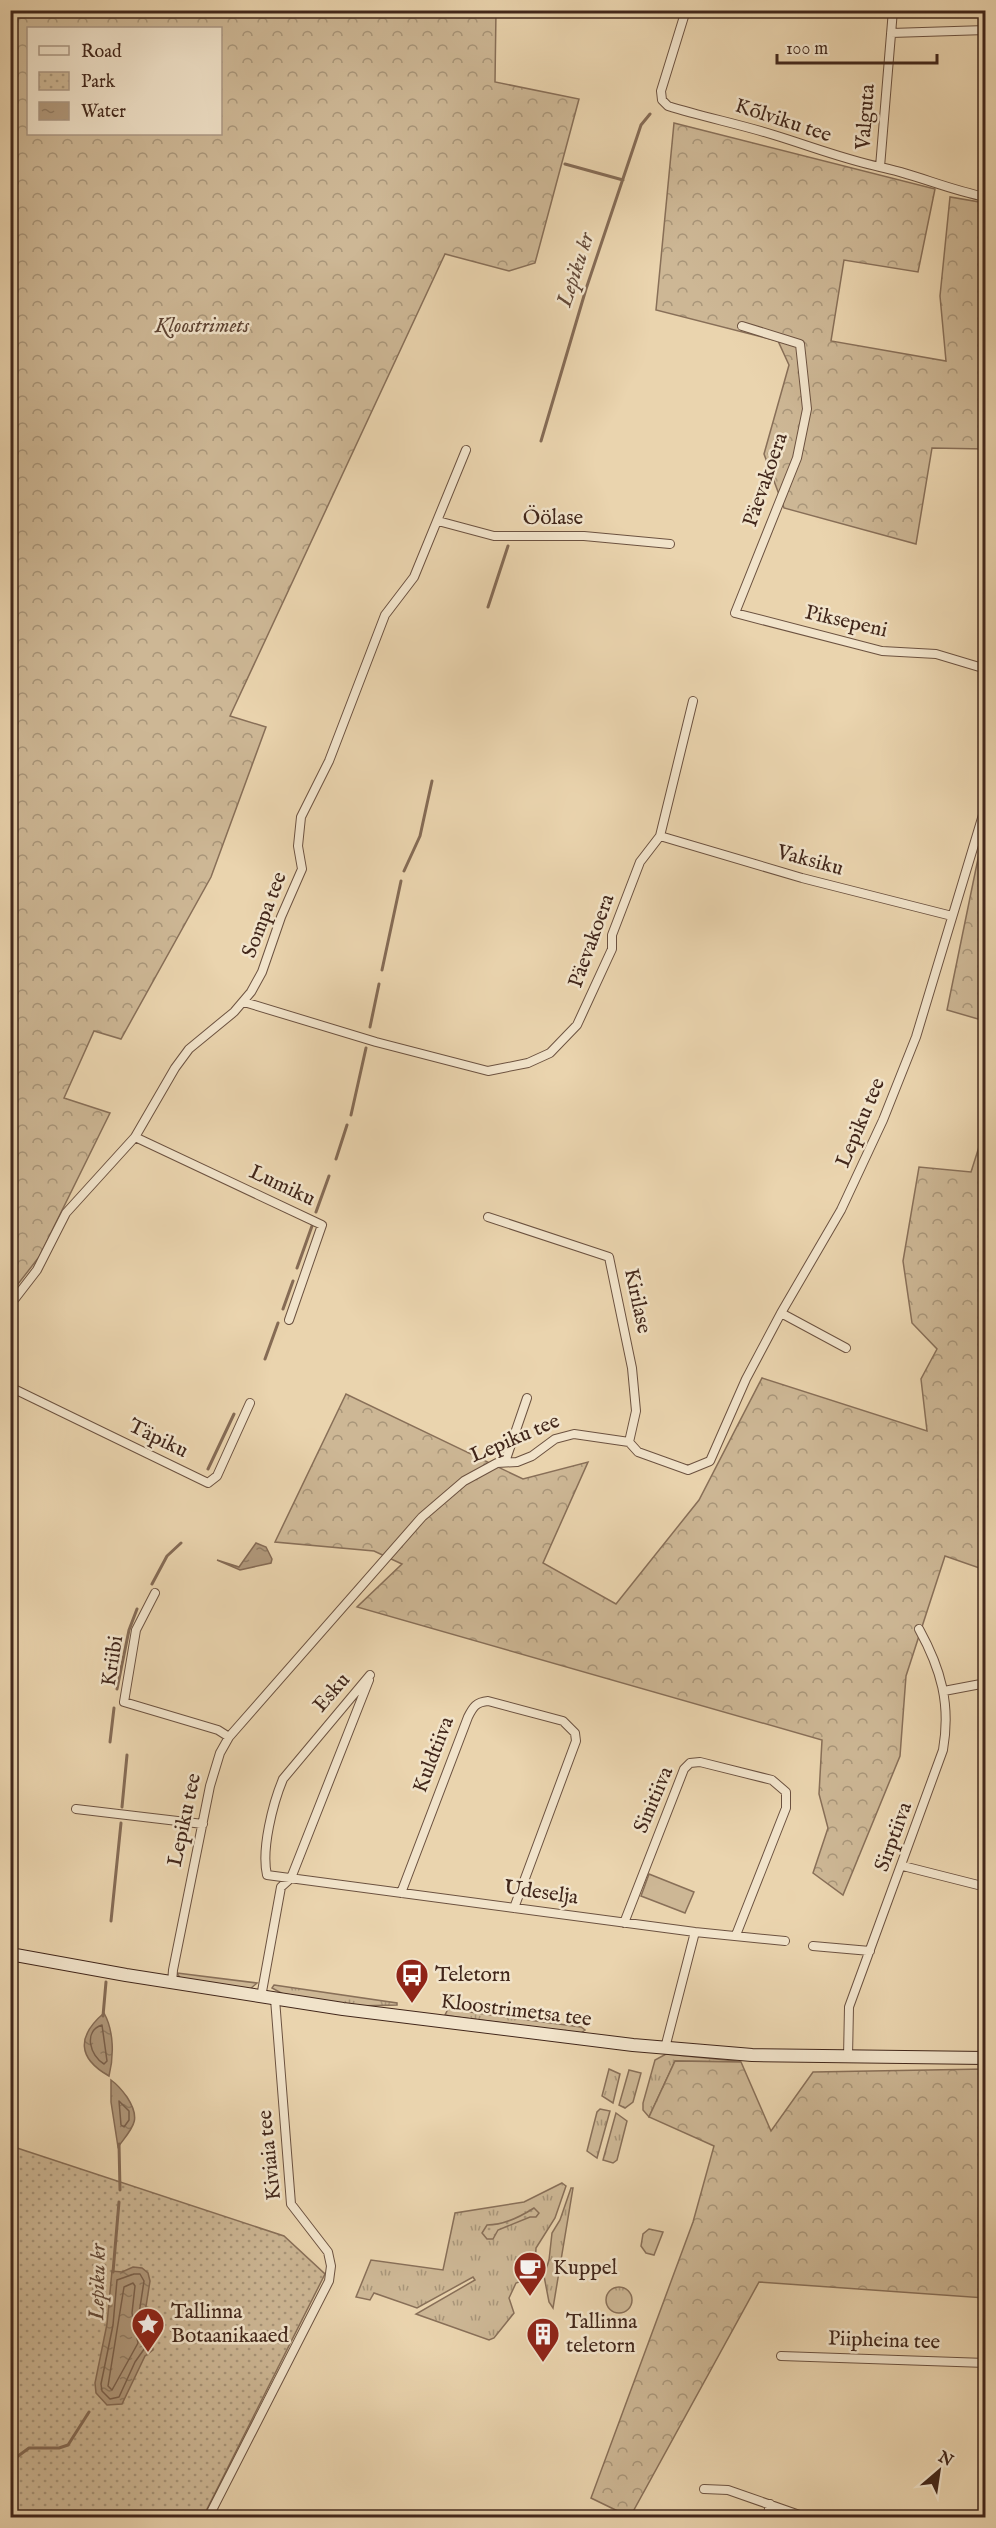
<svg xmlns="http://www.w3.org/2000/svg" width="996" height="2528" font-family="'IM FELL English',serif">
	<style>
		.grass { fill: url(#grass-tufts); stroke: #886f58; stroke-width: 1.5 }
		.forest { fill: url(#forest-crowns); stroke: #886f58; stroke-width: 1.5; fill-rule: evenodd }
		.park { fill: url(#park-dots); stroke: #886f58; stroke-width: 1.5 }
		.pitch { fill: #cdb795; stroke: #886f58; stroke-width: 1.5 }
		.water { fill: url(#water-ripples); stroke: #856b55; stroke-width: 1.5 }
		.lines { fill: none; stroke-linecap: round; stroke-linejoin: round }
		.shore { stroke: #7a604c; stroke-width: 1.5 }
		.stream { stroke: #856b55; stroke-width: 3 }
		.street-casing { stroke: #6c5240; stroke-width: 10 }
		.secondary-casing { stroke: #42271b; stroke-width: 14 }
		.street { stroke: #f1e3ca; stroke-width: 8 }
		.secondary { stroke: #f1e3ca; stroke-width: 12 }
		.labels { text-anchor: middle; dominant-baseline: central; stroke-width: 5; stroke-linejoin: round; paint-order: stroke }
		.street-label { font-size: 21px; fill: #42271b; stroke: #f1e3ca }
		.park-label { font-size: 21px; font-style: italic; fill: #5e4433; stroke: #f1e3ca }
		.poi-label { font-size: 21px; fill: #42271b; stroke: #f1e3ca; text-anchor: start }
		.water-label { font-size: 22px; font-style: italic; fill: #634938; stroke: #f1e3ca }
	</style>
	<defs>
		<pattern id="grass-tufts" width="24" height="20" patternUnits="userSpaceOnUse" patternTransform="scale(1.5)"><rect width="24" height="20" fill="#cdb795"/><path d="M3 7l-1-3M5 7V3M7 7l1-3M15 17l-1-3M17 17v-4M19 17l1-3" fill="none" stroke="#a89579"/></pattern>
		<pattern id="forest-crowns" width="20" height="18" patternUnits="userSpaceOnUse" patternTransform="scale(1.5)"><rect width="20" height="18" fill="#cdb795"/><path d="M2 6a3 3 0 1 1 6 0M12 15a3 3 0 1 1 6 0" fill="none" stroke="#a89579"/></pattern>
		<pattern id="park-dots" width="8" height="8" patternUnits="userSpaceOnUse" patternTransform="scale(1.5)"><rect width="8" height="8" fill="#cdb795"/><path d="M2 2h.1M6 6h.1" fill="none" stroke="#a89579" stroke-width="1.8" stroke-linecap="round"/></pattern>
		<pattern id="water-ripples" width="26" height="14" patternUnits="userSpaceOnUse" patternTransform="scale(1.5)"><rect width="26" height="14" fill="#b1997c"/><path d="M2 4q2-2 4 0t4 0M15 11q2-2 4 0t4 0" fill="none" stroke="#927d65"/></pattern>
	</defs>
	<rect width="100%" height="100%" fill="#ead4ae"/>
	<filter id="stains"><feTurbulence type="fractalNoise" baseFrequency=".00333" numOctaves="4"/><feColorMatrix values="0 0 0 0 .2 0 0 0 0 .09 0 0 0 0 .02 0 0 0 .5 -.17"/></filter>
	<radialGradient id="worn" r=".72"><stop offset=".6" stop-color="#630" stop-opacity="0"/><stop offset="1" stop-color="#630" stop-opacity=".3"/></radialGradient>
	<path class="grass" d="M 177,1973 L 257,1983 L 249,1990 L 180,1978 Z
		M 274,1985 L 397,2003 L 397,2005 L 356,2006 L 283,1994 L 272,1988 Z
		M 448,2009 L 581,2027 L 585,2030 L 581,2033 L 456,2017 L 445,2015 Z
		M 666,2054 L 736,2061 L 741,2062 L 675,2061 L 649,2117 L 643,2110 L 643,2103 L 655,2060 Z
		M 609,2069 L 620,2074 L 613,2103 L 602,2096 Z
		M 629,2070 L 641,2073 L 633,2102 L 625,2108 L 619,2105 Z
		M 600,2109 L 610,2111 L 597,2158 L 587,2151 L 597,2112 Z
		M 616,2113 L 627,2121 L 617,2160 L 613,2163 L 603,2160 Z
		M 562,2183 L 566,2186 L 555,2218 L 536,2248 L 535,2268 L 529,2264 L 523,2268 L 522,2274 L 528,2279 L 516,2283 L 509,2298 L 514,2313 L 494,2338 L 489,2340 L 416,2314 L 475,2280 L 473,2277 L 417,2308 L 374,2293 L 370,2300 L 356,2297 L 371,2260 L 443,2270 L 455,2213 L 524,2202 Z
		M 571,2188 L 573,2188 L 553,2308 L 549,2302 L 544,2276 L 549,2260 L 552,2233 L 560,2220 Z
		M 649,2229 L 663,2232 L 654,2255 L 646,2253 L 641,2246 L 643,2234 Z
		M606 2300a13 13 0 1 1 26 0a13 13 0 1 1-26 0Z"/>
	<path class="forest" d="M 11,11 L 496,11 L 495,82 L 579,99 L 535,263 L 509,271 L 445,254 L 230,716 L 266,727 L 211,877 L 121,1039 L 94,1031 L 64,1098 L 110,1113 L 39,1257 L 11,1293 ZM 28,28 L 220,28 L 220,134 L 28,134 Z
		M 674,123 L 935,189 L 918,272 L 844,260 L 831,341 L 946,361 L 940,296 L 950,197 L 985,203 L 985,449 L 932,448 L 916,544 L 784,508 L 764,454 L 789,365 L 778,341 L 656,310 Z
		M 982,839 L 986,839 L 985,1021 L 947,1010 Z
		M 985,1128 L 985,1570 L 945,1556 L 906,1676 L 900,1756 L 843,1895 L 813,1873 L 828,1828 L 819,1794 L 822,1740 L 357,1607 L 402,1564 L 374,1551 L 275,1542 L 346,1394 L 523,1479 L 588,1462 L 543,1563 L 616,1604 L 699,1500 L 762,1378 L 927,1431 L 921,1379 L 937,1349 L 912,1323 L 903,1261 L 919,1167 L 971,1172 Z
		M 675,2061 L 741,2062 L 771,2131 L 813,2072 L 985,2069 L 985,2298 L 759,2282 L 630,2517 L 591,2498 L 693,2222 L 714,2146 L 649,2117 Z"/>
	<path class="park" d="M 11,2146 L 284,2236 L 325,2274 L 203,2517 L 11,2518 Z
		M 534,2208 L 539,2213 L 536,2217 L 530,2217 L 498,2230 L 493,2239 L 487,2239 L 482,2233 L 487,2225 C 504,2225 520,2217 534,2208 Z"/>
	<path class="pitch" d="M 649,1874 L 694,1892 L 685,1913 L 641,1896 Z"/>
	<path class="water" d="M 256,1543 L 266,1547 L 272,1559 L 271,1563 L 240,1570 L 217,1560 L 239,1567 Z
		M 104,2013 C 114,2031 114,2056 109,2076 C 77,2058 77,2036 104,2013 Z
		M 111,2080 C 118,2085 122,2090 127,2097 C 142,2120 133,2127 118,2147 L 111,2102 Z
		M 133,2267 L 142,2268 L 148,2273 L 150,2281 L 145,2313 L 153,2350 L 145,2356 L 122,2404 L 107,2405 L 96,2393 L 95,2383 L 107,2324 L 112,2271 L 122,2272 Z"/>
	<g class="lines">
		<path class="shore" d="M 102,2025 L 107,2061 L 104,2064 C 90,2056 83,2031 102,2025 Z
			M 119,2101 L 129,2111 L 129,2120 L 124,2127 L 121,2125 Z
			M 134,2274 L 140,2274 L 144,2281 L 139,2314 L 147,2345 L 135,2362 L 119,2397 L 110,2399 L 102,2391 L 101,2384 L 113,2325 L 117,2280 Z
			M 133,2283 L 135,2286 L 132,2313 L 138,2343 L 112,2390 L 108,2386 L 124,2287 Z"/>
		<path class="stream" d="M 565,164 L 623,180
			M 541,441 L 586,289 L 641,125 L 650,114
			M 488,607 L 508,546
			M 404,871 L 420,836 L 432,781
			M 382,970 L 401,881
			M 370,1027 L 379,984
			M 351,1115 L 366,1048
			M 336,1159 L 347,1125
			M 316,1212 L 329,1176
			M 297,1268 L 312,1226
			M 283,1309 L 293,1281
			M 265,1359 L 278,1323
			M 208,1469 L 234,1414
			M 152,1584 L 167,1556 L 181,1543
			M 117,1689 L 129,1630 L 137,1609
			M 110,1742 L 114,1708
			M 122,1807 L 127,1755
			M 111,1921 L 121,1823
			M 103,2016 L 106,1982
			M 119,2144 L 120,2190
			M 113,2272 L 119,2202
			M 10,2462 L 29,2448 L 59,2448 L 68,2445 L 89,2412"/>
		<defs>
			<path id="street" d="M 686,10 L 661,91 L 662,100 L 668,106 C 703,117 739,124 774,135 C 810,146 843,159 880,167 C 915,174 949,190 986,197
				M 891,33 L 986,30
				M 880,167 L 893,10
				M 742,326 L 800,344 L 807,409 L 797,458 L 735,613 L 882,651 L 936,654 L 986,669
				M 438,521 L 494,536 L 584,536 L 670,544
				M 660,836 L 802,878 L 952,916
				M 244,1002 L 376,1042 L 488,1071 L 528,1063 L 550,1053 L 577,1025 L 612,949 L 612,935 L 640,862 L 660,836 L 693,701
				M 135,1137 L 322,1225 L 289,1320
				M 488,1217 L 609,1257 L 632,1368 L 636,1411 L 629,1442
				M 10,1305 L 37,1270 L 66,1213 L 135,1137 L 175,1068 L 189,1049 L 234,1012 L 251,992 L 262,972 L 281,917 L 302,869 L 298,846 L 301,817 L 329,761 L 385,615 L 414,577 L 466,450
				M 781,1313 L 846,1348
				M 10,1387 L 208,1483 L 217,1476 L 250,1403
				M 505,1462 L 527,1398
				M 155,1593 L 136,1630 L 124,1702 L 218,1730 L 229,1737
				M 370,1675 L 283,1779 C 273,1803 261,1849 267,1875 L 695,1932 L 785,1941
				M 944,1691 L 986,1683
				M 76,1809 L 203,1824
				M 903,1866 L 986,1887
				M 401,1893 L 468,1717 C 473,1707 476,1702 488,1701 L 563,1721 L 575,1733 L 576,1741 L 514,1908
				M 624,1923 L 684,1769 L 690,1763 L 700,1762 L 772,1780 L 786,1792 L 786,1808 L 736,1935
				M 813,1946 L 870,1951
				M 172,1983 L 173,1970 L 210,1786 L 220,1753 L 229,1737 L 422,1517 L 464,1481 L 497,1463 L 517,1462 L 532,1456 L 555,1439 L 574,1434 L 629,1442 L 638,1452 L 688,1470 L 710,1461 L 746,1379 L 781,1313 L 841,1210 L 883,1120 L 916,1037 L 986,805
				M 261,1997 L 281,1887 L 291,1878 L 369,1680
				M 665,2048 L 695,1932
				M 848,2057 L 849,2007 L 943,1750 C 951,1704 941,1669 919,1629
				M 781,2356 L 986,2363
				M 704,2489 L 728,2490 L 808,2518
				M 208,2518 L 329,2281 L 331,2266 L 328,2252 L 291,2204 L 275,1999
				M 767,2518 L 770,2504"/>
			<path id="secondary" d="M 10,1954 L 126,1975 L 343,2009 L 633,2045 L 752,2055 L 986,2058"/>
		</defs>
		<use href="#street" class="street-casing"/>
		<use href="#secondary" class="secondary-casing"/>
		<use href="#street" class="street"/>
		<use href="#secondary" class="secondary"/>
	</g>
	<defs>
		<symbol id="bus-pin" viewBox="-11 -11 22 30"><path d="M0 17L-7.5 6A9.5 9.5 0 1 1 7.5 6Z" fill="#8f2418" stroke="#f1e3ca"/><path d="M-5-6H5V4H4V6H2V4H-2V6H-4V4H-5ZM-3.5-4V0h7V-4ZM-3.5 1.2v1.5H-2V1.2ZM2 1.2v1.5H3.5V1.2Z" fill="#fff"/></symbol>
		<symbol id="cafe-pin" viewBox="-11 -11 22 30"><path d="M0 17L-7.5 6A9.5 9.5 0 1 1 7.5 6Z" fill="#8f2418" stroke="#f1e3ca"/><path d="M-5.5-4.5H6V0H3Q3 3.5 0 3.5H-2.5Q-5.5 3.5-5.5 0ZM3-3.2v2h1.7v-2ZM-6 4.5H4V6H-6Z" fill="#fff"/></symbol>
		<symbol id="sight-pin" viewBox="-11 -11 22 30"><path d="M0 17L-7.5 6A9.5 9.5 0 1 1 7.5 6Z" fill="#8f2418" stroke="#f1e3ca"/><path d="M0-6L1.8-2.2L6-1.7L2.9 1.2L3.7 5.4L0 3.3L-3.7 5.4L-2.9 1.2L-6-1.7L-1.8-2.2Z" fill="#fff"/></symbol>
		<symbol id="building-pin" viewBox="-11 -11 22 30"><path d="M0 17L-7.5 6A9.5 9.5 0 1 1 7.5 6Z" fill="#8f2418" stroke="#f1e3ca"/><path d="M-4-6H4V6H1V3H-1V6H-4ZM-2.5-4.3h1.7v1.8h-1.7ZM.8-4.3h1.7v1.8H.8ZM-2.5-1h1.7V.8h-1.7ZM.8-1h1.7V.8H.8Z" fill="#fff"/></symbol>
	</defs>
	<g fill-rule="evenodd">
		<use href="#bus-pin" x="393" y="1956" width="38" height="52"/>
		<use href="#cafe-pin" x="511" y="2249" width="38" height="52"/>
		<use href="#sight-pin" x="129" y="2305" width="38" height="52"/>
		<use href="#building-pin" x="524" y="2315" width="38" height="52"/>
	</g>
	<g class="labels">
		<g class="street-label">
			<text transform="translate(866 117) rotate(-86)">Valguta</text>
			<text transform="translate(783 121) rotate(18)">Kõlviku tee</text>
			<text transform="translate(766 480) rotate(-71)">Päevakoera</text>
			<text x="553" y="518">Öölase</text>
			<text transform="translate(846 622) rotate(13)">Piksepeni</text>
			<text transform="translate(810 861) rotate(15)">Vaksiku</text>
			<text transform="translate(265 915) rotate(-69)">Sompa tee</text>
			<text transform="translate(592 941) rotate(-70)">Päevakoera</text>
			<text transform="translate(861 1123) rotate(-67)">Lepiku tee</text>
			<text transform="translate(282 1186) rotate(25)">Lumiku</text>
			<text transform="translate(637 1301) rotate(78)">Kirilase</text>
			<text transform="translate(158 1439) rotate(26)">Täpiku</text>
			<text transform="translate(515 1439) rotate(-23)">Lepiku tee</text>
			<text transform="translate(113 1661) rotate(-81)">Kriibi</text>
			<text transform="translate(332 1693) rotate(-49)">Esku</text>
			<text transform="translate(434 1755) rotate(-69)">Kuldtiiva</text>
			<text transform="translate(654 1800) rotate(-67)">Sinitiiva</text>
			<text transform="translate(185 1820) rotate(-78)">Lepiku tee</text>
			<text transform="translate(894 1837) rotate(-70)">Sirptiiva</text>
			<text transform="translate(541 1893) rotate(8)">Udeselja</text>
			<text transform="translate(516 2011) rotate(7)">Kloostrimetsa tee</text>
			<text transform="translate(270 2155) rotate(-96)">Kiviaia tee</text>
			<text transform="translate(884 2341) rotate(2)">Piipheina tee</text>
		</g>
		<g class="park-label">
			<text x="202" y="326">Kloostrimets</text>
		</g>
		<g class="poi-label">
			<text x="435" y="1975">Teletorn</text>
			<text x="553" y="2268">Kuppel</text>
			<text x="171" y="2312">Tallinna<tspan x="171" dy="24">Botaanikaaed</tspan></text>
			<text x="566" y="2322">Tallinna<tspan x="566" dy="24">teletorn</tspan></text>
		</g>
		<g class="water-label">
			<text transform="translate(576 270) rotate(-72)">Lepiku kr</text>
			<text transform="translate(98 2282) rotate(-89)">Lepiku kr</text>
		</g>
	</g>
	<rect width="996" height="2528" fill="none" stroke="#ead4ae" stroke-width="36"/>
	<rect x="12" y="12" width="972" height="2504" fill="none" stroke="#42271b" stroke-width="3"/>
	<rect x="18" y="18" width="960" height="2492" fill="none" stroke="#42271b" stroke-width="1.5"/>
	<rect x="27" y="27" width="195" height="108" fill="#f1e3ca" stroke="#ab9884" stroke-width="1.5"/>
	<rect x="39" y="46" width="30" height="9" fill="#f1e3ca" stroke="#ab9884" stroke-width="1.5"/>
	<text x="81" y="57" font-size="18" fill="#42271b">Road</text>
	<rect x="39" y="72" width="30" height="18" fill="url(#park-dots)" stroke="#ab9884" stroke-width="1.5"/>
	<text x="81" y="87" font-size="18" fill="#42271b">Park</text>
	<rect x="39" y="102" width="30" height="18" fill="url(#water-ripples)" stroke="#ab9884" stroke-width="1.5"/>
	<text x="81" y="117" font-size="18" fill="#42271b">Water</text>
	<g transform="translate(939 2471) rotate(29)" stroke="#f1e3ca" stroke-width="4.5" paint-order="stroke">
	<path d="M0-4.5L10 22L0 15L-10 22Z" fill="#42271b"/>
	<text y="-9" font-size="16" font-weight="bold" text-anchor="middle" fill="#42271b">N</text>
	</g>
	<path d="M777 54v9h160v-9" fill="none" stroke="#42271b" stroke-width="3"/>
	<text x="786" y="54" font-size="18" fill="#42271b" stroke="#f1e3ca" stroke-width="4.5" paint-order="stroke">100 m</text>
	<rect width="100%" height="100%" filter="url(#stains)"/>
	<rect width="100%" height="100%" fill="url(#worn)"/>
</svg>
